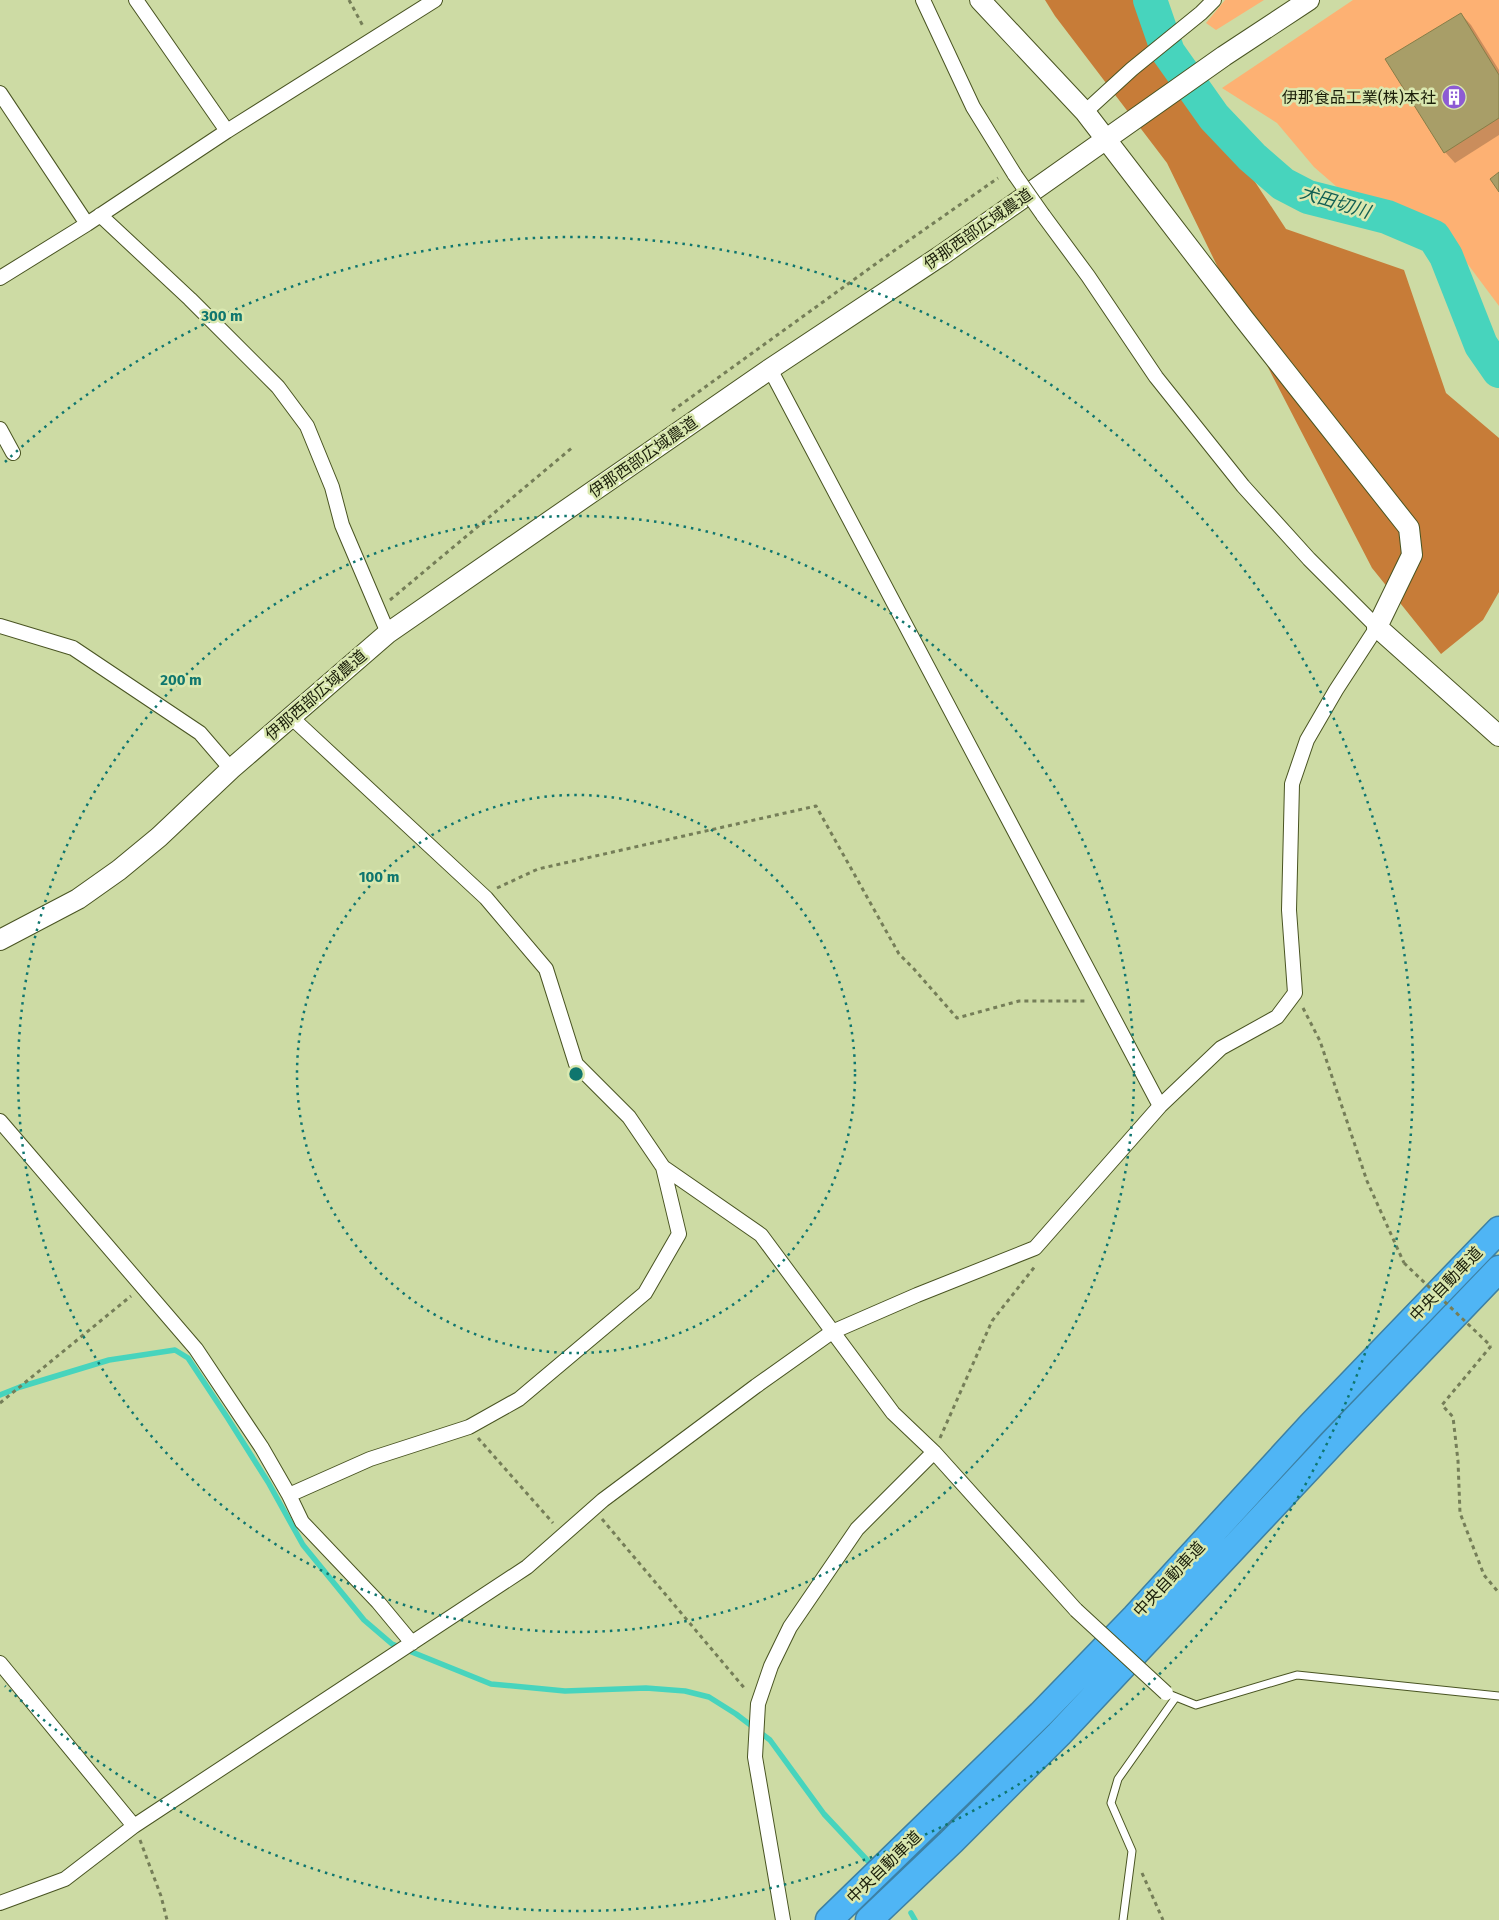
<svg xmlns="http://www.w3.org/2000/svg" width="1499" height="1920" font-family="'Fira Sans','Noto Sans JP',sans-serif">
	<style>
		.green { fill: #fdb173 }
		.forest { fill: #c77c38 }
		.shadow { fill: #0003 }
		.lines { fill: none; stroke-linecap: round; stroke-linejoin: round }
		.stream { stroke: #47d4bd; stroke-width: 5.5 }
		.river { stroke: #47d4bd; stroke-width: 34 }
		.building { fill: #a89e68; stroke: #877e48 }
		.lane-casing { stroke: #495422; stroke-width: 9 }
		.street-casing { stroke: #495422; stroke-width: 16 }
		.secondary-casing { stroke: #495422; stroke-width: 22 }
		.highway-casing { stroke: #3d80a3; stroke-width: 29 }
		.path { stroke: #757e58; stroke-width: 3; stroke-dasharray: 4 4; stroke-linecap: butt }
		.lane { stroke: #fff; stroke-width: 7 }
		.street { stroke: #fff; stroke-width: 14 }
		.secondary { stroke: #fff; stroke-width: 20 }
		.highway { stroke: #4fb5f5; stroke-width: 26 }
		.street-bridge-casing { stroke: #495422; stroke-width: 16; stroke-linecap: butt }
		.path-bridge { stroke: #757e58; stroke-width: 3; stroke-dasharray: 4 4; stroke-linecap: butt }
		.street-bridge { stroke: #fff; stroke-width: 14 }
		.ring { fill: none; stroke: #0f766e; stroke-width: 2.5; stroke-dasharray: 2.5 5 }
		.labels { text-anchor: middle; dominant-baseline: central; stroke-width: 5; stroke-linejoin: round; paint-order: stroke }
		.poi-label { font-size: 16px; fill: #1b1f0a; stroke: #dae8b0; text-anchor: end }
		.street-label { font-size: 16px; fill: #1b1f0a; stroke: #dae8b0 }
		.water-label { font-size: 18px; font-style: italic; fill: #115f53; stroke: #dae8b0 }
		.centre { fill: #0f766e; stroke: #dae8b0; stroke-width: 2.5 }
		.ring-label { font-size: 15px; text-anchor: middle; font-weight: bold; fill: #0f766e; stroke: #dae8b0; stroke-width: 5; stroke-linejoin: round; paint-order: stroke }
	</style>
	<rect width="100%" height="100%" fill="#cddba4"/>
	<path class="green" d="M 1225,0 L 1264,0 L 1216,30 L 1206,23 Z
		M 1353,0 L 1499,0 L 1499,306 L 1437,223 L 1337,187 L 1314,167 L 1277,123 L 1222,88 Z"/>
	<path class="forest" d="M 1045,0 L 1146,0 L 1202,101 L 1286,229 L 1404,270 L 1446,393 L 1499,438 L 1499,592 L 1483,620 L 1441,654 L 1372,568 L 1245,323 L 1167,163 L 1055,16 Z"/>
	<path class="shadow" d="M 1461,14 L 1471,25 L 1499,70 L 1499,135 L 1455,163 L 1445,152 Z"/>
	<g class="lines">
		<path class="stream" d="M 0,1395 L 20,1387 L 109,1360 L 175,1350 L 188,1358 L 227,1417 L 268,1482 L 303,1545 L 364,1620 L 392,1644 L 491,1684 L 565,1691 L 646,1688 L 685,1691 L 709,1697 L 736,1714 L 770,1740 L 824,1814 L 868,1861
			M 911,1913 L 915,1920"/>
		<path class="river" d="M 1150,0 L 1168,52 L 1214,117 L 1252,157 L 1283,184 L 1308,197 L 1387,217 L 1434,237 L 1446,256 L 1481,345 L 1499,371"/>
	</g>
	<path class="building" d="M 1461,13 L 1499,75 L 1499,118 L 1444,153 L 1385,59 Z
		M 1499,172 L 1499,192 L 1490,179 Z"/>
	<g class="lines">
		<defs>
			<path id="lane" d="M 1166,1693 L 1196,1705 L 1297,1675 L 1499,1696
				M 1123,1920 L 1132,1851 L 1111,1803 L 1118,1779 L 1176,1697"/>
			<path id="street" d="M 136,0 L 227,131
				M 923,0 L 973,107 L 1015,175
				M 0,93 L 87,224
				M 1085,112 L 1132,69 L 1201,13 L 1214,0
				M 100,215 L 190,299 L 278,387 L 307,426 L 332,487 L 342,525 L 388,633
				M 0,278 L 87,224 L 227,131 L 435,0
				M 770,369 L 1160,1106
				M 0,429 L 13,453
				M 0,626 L 73,648 L 200,733 L 231,769
				M 291,717 L 486,898 L 546,969 L 576,1064 L 629,1117 L 663,1167 L 761,1235 L 893,1413 L 934,1452 L 1076,1610
				M 0,1121 L 196,1349 L 262,1448 L 289,1495 L 302,1522 L 378,1602 L 412,1643
				M 289,1495 L 370,1459 L 469,1427 L 519,1399 L 645,1293 L 679,1234 L 663,1167
				M 0,1663 L 134,1826
				M 0,1903 L 65,1879 L 134,1826 L 527,1567 L 603,1500 L 756,1386 L 832,1332 L 917,1295 L 1035,1248 L 1160,1106 L 1221,1048 L 1277,1017 L 1295,993 L 1289,910 L 1292,784 L 1307,740 L 1336,690 L 1377,627 L 1309,559 L 1243,486 L 1156,377 L 1088,276 L 1043,215
				M 783,1920 L 755,1757 L 758,1704 L 771,1666 L 790,1627 L 857,1529 L 934,1452"/>
			<path id="secondary" d="M 980,0 L 1085,112 L 1244,319 L 1409,528 L 1412,555 L 1377,627 L 1499,736
				M 0,940 L 78,899 L 119,870 L 159,837 L 231,769 L 388,633 L 770,369 L 942,255 L 1224,56 L 1309,0"/>
			<path id="highway" d="M 829,1920 L 1041,1714 L 1135,1617 L 1312,1424 L 1499,1230
				M 869,1920 L 952,1841 L 1059,1734 L 1335,1440 L 1499,1269"/>
		</defs>
		<use href="#lane" class="lane-casing"/>
		<use href="#street" class="street-casing"/>
		<use href="#secondary" class="secondary-casing"/>
		<use href="#highway" class="highway-casing"/>
		<path class="path" d="M 349,0 L 364,28
			M 672,411 L 888,255 L 998,178
			M 390,600 L 573,447
			M 497,888 L 538,869 L 816,806 L 899,954 L 914,969 L 957,1018 L 1019,1001 L 1088,1001
			M 1303,1008 L 1320,1041 L 1367,1181 L 1404,1263
			M 1491,1346 L 1442,1405 L 1453,1417 L 1458,1461 L 1460,1513 L 1484,1575 L 1499,1593
			M 0,1403 L 131,1296
			M 478,1438 L 553,1523
			M 940,1438 L 992,1321 L 1036,1265
			M 602,1519 L 746,1690
			M 140,1840 L 161,1896 L 167,1920
			M 1142,1873 L 1163,1920"/>
		<use href="#lane" class="lane"/>
		<use href="#street" class="street"/>
		<use href="#secondary" class="secondary"/>
		<use href="#highway" class="highway"/>
		<defs>
			<path id="street-bridge" d="M 1015,175 L 1043,215
				M 1076,1610 L 1166,1693"/>
		</defs>
		<use href="#street-bridge" class="street-bridge-casing"/>
		<path class="path-bridge" d="M 1404,1263 L 1491,1346"/>
		<use href="#street-bridge" class="street-bridge"/>
	</g>
	<g class="ring">
		<circle cx="576" cy="1074" r="279"/>
		<circle cx="576" cy="1074" r="558"/>
		<path d="M5 462A837 837 0 1 1 5 1686"/>
	</g>
	<defs>
		<symbol id="building-disc" viewBox="-11 -11 22 22"><circle r="9.5" fill="#8d5bd4" stroke="#dae8b0"/><path d="M-4-6H4V6H1V3H-1V6H-4ZM-2.5-4.3h1.7v1.8h-1.7ZM.8-4.3h1.7v1.8H.8ZM-2.5-1h1.7V.8h-1.7ZM.8-1h1.7V.8H.8Z" fill="#fff"/></symbol>
	</defs>
	<g fill-rule="evenodd">
		<use href="#building-disc" x="1440" y="83" width="28" height="28"/>
	</g>
	<g class="labels">
		<g class="poi-label">
			<text x="1436" y="97">伊那食品工業(株)本社</text>
		</g>
		<g class="street-label">
			<text transform="translate(978 229) rotate(-35)">伊那西部広域農道</text>
			<text transform="translate(643 457) rotate(-35)">伊那西部広域農道</text>
			<text transform="translate(316 695) rotate(-41)">伊那西部広域農道</text>
			<text transform="translate(1446 1284) rotate(-46)">中央自動車道</text>
			<text transform="translate(1169 1579) rotate(-47)">中央自動車道</text>
			<text transform="translate(884 1867) rotate(-44)">中央自動車道</text>
		</g>
		<g class="water-label">
			<text transform="translate(1335 202) rotate(17)">犬田切川</text>
		</g>
	</g>
	<circle cx="576" cy="1074" r="8" class="centre"/>
	<g class="ring-label">
		<text x="222" y="321">300 m</text>
		<text x="181" y="685">200 m</text>
		<text x="379" y="882">100 m</text>
	</g>
</svg>
